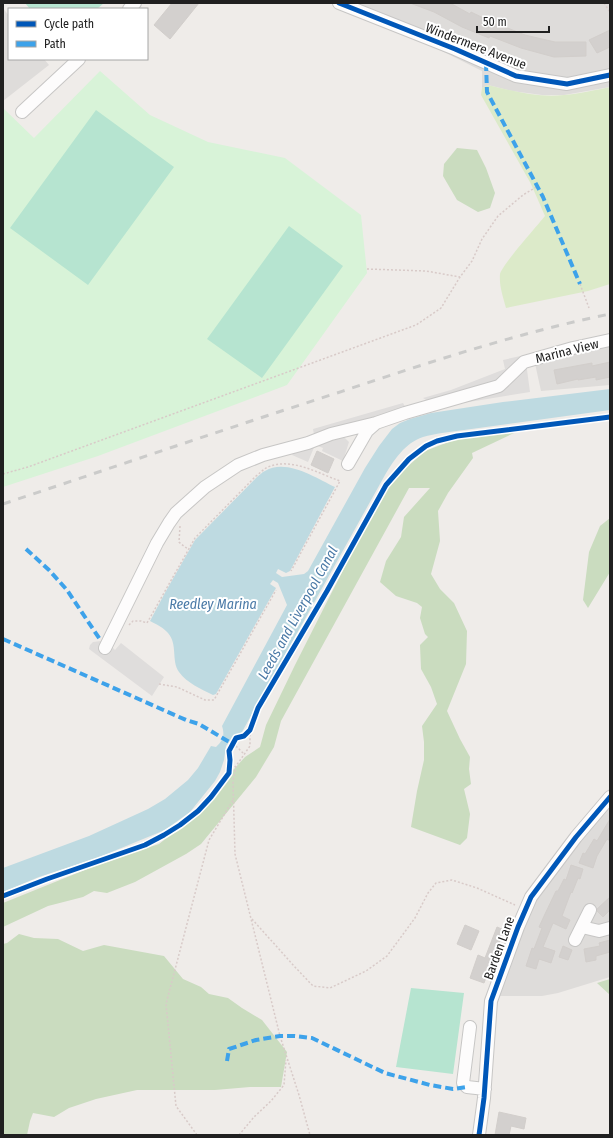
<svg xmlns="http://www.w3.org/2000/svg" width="613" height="1138" font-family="'Fira Sans Condensed',sans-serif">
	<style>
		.residential { fill: #dedcda }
		.grass { fill: #dceac9 }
		.forest { fill: #cadcbf }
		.park { fill: #d8f3d8 }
		.pitch { fill: #b6e4d0 }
		.parking { fill: #dfdddc }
		.water { fill: #bedae1 }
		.building { fill: #d3d0ce; stroke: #d2cecb }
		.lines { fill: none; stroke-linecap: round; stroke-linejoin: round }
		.minor-casing { stroke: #c7c6c5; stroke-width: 14 }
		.path { stroke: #d8cac8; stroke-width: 1.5; stroke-dasharray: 2 2; stroke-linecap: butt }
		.minor { stroke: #fdfcfc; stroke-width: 12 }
		.rail { stroke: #cbcbca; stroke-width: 3; stroke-dasharray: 8 8; stroke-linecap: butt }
		.quiet { stroke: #3da2ea; stroke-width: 4; stroke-dasharray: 8 4; stroke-linecap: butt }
		.cycleway-casing { stroke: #fff; stroke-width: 8 }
		.cycleway { stroke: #0057b8; stroke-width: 5 }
		.labels { text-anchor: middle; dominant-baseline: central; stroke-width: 4; stroke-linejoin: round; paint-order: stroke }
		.street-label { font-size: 13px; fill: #202020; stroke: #fff }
		.water-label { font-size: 14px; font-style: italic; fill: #4b7aa7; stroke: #fff }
	</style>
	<rect width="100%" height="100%" fill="#efece9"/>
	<path class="residential" d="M 346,3 L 610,3 L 610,87 L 564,95 L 542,95 L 512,91 L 488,85 L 482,88 L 482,71 Z
		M 3,8 L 9,16 L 9,59 L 44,59 L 49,65 L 3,101 Z
		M 610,345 L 610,385 L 541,391 L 534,359 Z
		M 610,788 L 610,977 L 558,993 L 542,996 L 488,996 L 497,968 L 512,924 L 525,895 L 595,805 Z"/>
	<path class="grass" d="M 488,85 C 512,91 539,98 564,95 C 579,94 595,90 610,87 L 610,284 L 588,291 L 506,308 C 503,297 499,286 500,274 C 502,265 537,226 545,216 L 531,184 L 481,95 L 482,88 Z"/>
	<path class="forest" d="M 457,148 L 477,150 L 486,168 L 495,193 L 490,208 L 478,212 L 457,200 L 443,176 L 444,164 Z
		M 514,433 L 472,453 L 473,458 L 448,493 L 438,511 L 440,541 L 431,574 L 440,589 L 454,603 L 467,631 L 466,664 L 447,711 L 460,739 L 470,757 L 469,769 L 471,784 L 464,789 L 470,814 L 467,838 L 460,845 L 411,827 L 417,791 L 424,760 L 424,742 L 422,726 L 437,704 L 431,687 L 421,669 L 420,645 L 428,637 L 425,634 L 420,618 L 422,607 L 417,603 L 396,596 L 380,582 L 386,561 L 401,537 L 404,517 L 430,488 L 409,488 L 281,721 L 274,747 L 256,777 L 201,844 L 186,854 L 135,882 L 107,893 L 94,891 L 83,897 L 48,906 L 3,927 L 3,903 L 107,861 L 159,844 L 183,825 L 245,757 L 260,747 L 266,725 L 295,665 L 376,505 L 389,483 L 425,451 L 467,435 Z
		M 610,518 L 610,572 L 588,608 L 583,600 L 589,552 L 600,526 Z
		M 19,934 L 34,938 L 58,939 L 83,951 L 104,945 L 164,956 L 183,979 L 201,987 L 209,994 L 228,998 L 242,1008 L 262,1020 L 287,1052 L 281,1087 L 250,1087 L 215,1090 L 137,1090 L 96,1099 L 69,1108 L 54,1117 L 33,1113 L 30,1121 L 27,1135 L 3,1135 L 3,944 L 7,943 Z
		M 610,979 L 610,995 L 597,983 Z"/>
	<path class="park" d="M 100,71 L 150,115 L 208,142 L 285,158 L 361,215 L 367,273 L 287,385 L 98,456 L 3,487 L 3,108 L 34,138 Z"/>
	<path class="pitch" d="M 25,3 L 104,3 L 97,9 L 30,9 Z
		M 96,110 L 174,167 L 88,285 L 10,228 Z
		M 289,226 L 343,266 L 262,378 L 207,339 Z
		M 411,988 L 464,993 L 453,1074 L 396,1067 Z"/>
	<path class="parking" d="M 525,355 L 530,392 L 438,407 L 423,398 L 451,390 L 505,369 L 503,360 Z
		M 403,403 L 408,412 L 340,433 L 349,442 L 343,461 L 322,451 L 323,448 L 315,445 L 308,462 L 292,455 L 298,447 L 315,440 L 313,429 Z
		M 106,638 L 112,642 L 113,648 L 115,650 L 121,643 L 164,677 L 152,696 L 89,649 L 90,645 L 93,642 L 101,641 Z"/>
	<path class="water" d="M 610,389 L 610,410 L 442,433 C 436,434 429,435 423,437 C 405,443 394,460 385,475 L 242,732 L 237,736 L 233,737 L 226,746 L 224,760 L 220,772 L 215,781 L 190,812 L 165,830 L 97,858 L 39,877 L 3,892 L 3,868 L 89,836 L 148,809 L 165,799 L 188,780 L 198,768 L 211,746 L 216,747 C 223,741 225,735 222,726 L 287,605 L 278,583 L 273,580 L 270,584 L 276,588 L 216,694 L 213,695 C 201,689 187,683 179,672 C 171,661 178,644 168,633 C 164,628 156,624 150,621 L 166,591 L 195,540 L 257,477 C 260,475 262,472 265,471 C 286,458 316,478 335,487 L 290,571 L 286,573 L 278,569 L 276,573 L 282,577 L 304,574 L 308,571 L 365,468 L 379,446 L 392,429 L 400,423 L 410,419 L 431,413 L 503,402 Z"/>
	<path class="building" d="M 172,3 L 199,3 L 170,39 L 154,25 Z
		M 410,3 L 450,3 L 470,14 L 471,12 L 500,26 L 500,25 L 525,35 L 555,42 L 586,42 L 586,56 L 554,57 L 521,48 L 490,36 L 489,38 L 462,27 L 434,12 Z
		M 610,30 L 610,47 L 597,53 L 589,40 Z
		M 610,362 L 610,377 L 596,380 L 596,377 L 578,380 L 578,379 L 557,384 L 554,370 L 592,363 L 592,366 Z
		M 317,451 L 334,459 L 328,473 L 311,465 Z
		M 610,819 L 610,841 L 607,839 L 597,856 L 593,868 L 579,863 L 583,853 L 585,854 L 594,839 L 597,841 Z
		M 571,865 L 583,869 L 580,879 L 578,878 L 572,893 L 571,892 L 562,916 L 570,920 L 566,929 L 553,923 L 543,947 L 555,951 L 551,963 L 539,959 L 536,969 L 526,966 L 532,948 L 534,949 L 542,928 L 539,927 L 545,914 L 556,891 L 558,891 L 564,879 L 566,880 Z
		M 610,897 L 610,910 L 603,917 L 597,911 L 597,909 Z
		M 465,925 L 479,931 L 471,950 L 457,944 Z
		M 497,927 L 504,930 L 484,983 L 470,978 L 478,955 L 485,958 Z
		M 610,940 L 610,952 L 596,956 L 596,960 L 586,962 L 584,949 L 600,946 L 599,943 Z
		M 563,946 L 572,950 L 568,960 L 559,957 Z
		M 499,1112 L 526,1118 L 524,1129 L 511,1126 L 509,1135 L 495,1135 Z"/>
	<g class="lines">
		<defs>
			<path id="minor" d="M 339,3 L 455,49 L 516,76 L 567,84 L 610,75
				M 129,9 L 135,3
				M 22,112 L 79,59
				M 348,464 L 367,431 L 375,424
				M 105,648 L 157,543 L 169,523 L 176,513 L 205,487 L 238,465 L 263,455 L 308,443 L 331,434 L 376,423 L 405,413 L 499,386 L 524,362 L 573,348 L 610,340
				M 582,927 L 599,931 L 610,928
				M 575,940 L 590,910
				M 470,1027 L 463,1083 L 467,1087 L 485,1089
				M 479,1135 L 484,1098 L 491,1001 L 518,927 L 531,897 L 576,837 L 610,797"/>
		</defs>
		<use href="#minor" class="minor-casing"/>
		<path class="path" d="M 604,3 L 610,12
			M 367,269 L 426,271 L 460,277
			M 580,284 L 589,308
			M 3,474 L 28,467 L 416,325 L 441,308 L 460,277 L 472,261 L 482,239 L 498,216 L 523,195 L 538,186
			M 180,526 L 179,542 L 181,544 L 188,549
			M 129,625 L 133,621 L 141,621 L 147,623 L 195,538 L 256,476 C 260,473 263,470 266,468 C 290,456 317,473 340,481 L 291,571
			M 159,684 L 177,687 L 205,700 L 214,700 L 276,590
			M 236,746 L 244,754
			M 236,766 L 233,781 L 235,854 L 280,1036 L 299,1095 L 310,1135
			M 229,773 L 236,766 L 250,746 L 250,730 L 258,708 L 327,591 L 386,485 L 409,459 L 426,446 L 437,441 L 457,436 L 610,417
			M 252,919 L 294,966 L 313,986 L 330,988 L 366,971 L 387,956 L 415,918 L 428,893 L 436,883 L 452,880 L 477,888 L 515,905
			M 197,1135 L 176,1106 L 166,1004 L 209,840 L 233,800
			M 239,1135 L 254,1117 L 271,1101 L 284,1085 L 286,1060"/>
		<use href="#minor" class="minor"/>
		<path class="rail" d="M 3,504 C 114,467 225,429 337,393 C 427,363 517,333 610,314"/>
		<path class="quiet" d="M 486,63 L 487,92 L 543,197 L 580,284
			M 26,549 L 49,570 L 67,590 L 101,641
			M 3,639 L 186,720 L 199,724 L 236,746
			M 227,1061 L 229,1049 L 256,1040 L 280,1036 L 295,1036 L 312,1038 L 385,1073 L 430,1085 L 453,1089 L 467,1087"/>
		<defs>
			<path id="cycleway" d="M 339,3 L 455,49 L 516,76 L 567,84 L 610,75
				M 3,896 L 47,879 L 145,845 L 164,835 L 180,825 L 198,811 L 211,797 L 229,773 L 230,760 L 229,751 L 236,738 L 244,736 L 250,730 L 258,708 L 327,591 L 386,485 L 409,459 L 426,446 L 437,441 L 457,436 L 610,417
				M 479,1135 L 484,1098 L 491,1001 L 518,927 L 531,897 L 576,837 L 610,797"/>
		</defs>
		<use href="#cycleway" class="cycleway-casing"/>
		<use href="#cycleway" class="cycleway"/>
	</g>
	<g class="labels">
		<g class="street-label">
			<text transform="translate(476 46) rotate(21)">Windermere Avenue</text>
			<text transform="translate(567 351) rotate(-14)">Marina View</text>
			<text transform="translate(499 948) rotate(-70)">Barden Lane</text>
		</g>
		<g class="water-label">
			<text x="213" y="604">Reedley Marina</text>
			<text transform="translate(298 613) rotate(-61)">Leeds and Liverpool Canal</text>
		</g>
	</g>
	<rect width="613" height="1138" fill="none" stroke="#202020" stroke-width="8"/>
	<rect x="8" y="8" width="140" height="52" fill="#ffffff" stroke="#a6a6a6"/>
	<rect x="16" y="21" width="20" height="6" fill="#0057b8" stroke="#a6a6a6"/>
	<text x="44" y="28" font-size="12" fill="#202020">Cycle path</text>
	<rect x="16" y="41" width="20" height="6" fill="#3da2ea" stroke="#a6a6a6"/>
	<text x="44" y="48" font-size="12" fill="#202020">Path</text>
	<path d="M477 26v6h72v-6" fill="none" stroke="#202020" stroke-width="2"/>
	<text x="483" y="26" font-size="12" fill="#202020" stroke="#ffffff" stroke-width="3" paint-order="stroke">50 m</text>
</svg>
